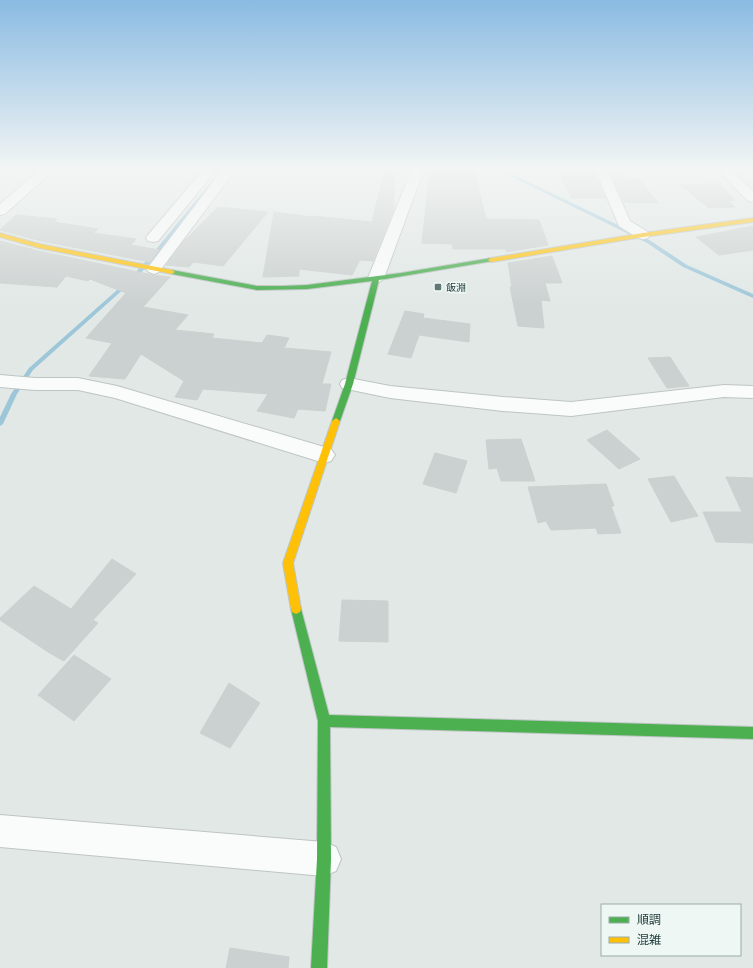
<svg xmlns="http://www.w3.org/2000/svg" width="753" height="968" font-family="Raleway,'Noto Sans JP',sans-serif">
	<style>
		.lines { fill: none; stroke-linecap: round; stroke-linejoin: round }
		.stream { fill: #9ec6d9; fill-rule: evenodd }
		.building { fill: #cbd1d0; stroke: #cad1cf }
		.street-casing { stroke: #bec5c3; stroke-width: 2 }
		.fast-casing { stroke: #bdc5c3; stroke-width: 2 }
		.slow-casing { stroke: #bdc5c3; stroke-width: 2 }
		.street { fill: #fafcfb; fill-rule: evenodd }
		.fast { fill: #4caf50; fill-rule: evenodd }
		.slow { fill: #ffc107; fill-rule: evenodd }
		.poi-dot { fill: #627876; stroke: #eef7f4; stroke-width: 1.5 }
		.labels { text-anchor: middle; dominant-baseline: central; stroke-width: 3; stroke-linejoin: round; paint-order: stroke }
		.far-poi-label { font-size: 10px; fill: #1e3b39; stroke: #eef7f4; text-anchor: start }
	</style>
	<rect width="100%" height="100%" fill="#e1e8e6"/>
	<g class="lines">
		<path class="stream" d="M 496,169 L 502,169 L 651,241 L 687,265 L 753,294 L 753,298 L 683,267 L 647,243 Z
			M 216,176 L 219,177 L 153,260 L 135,279 L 131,279 L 131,277 L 149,258 Z
			M 125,283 L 128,285 L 127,286 L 33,370 L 17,394 L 3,424 L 0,426 L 0,417 L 11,394 L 29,368 Z"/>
	</g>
	<path class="building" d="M 385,169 L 394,169 L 394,209 L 373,261 L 360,260 L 352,275 L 299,269 L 299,276 L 263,277 L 274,212 L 312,217 L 312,216 L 372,222 Z
		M 430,169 L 474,169 L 486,219 L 539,220 L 548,245 L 506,252 L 506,249 L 453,249 L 452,244 L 422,243 Z
		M 560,173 L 595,173 L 606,198 L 571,198 Z
		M 610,173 L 620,173 L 623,180 L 639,179 L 658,203 L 624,202 Z
		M 719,184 L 735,200 L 729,201 L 735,207 L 709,208 L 680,185 Z
		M 218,207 L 268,212 L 223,266 L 193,262 L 189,267 L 166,265 L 183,242 Z
		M 16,215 L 57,219 L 54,222 L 98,229 L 93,233 L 136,239 L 131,245 L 159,250 L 150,262 L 41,241 L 0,230 Z
		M 753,226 L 753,250 L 719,255 L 696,237 Z
		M 0,241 L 39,251 L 153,275 L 170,277 L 143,307 L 188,315 L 175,330 L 214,334 L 212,338 L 262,343 L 267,335 L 289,338 L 284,348 L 331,352 L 322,384 L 331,384 L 325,411 L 298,409 L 294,418 L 257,411 L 268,394 L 203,389 L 197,400 L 175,397 L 184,381 L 141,354 L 125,379 L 89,376 L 112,343 L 86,338 L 126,293 L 90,279 L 88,281 L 66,276 L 57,287 L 0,283 Z
		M 552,256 L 562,283 L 545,283 L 550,301 L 541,300 L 544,328 L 518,326 L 510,287 L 512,287 L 508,263 Z
		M 405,311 L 424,314 L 423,318 L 470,324 L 469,342 L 419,335 L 411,358 L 388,354 Z
		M 670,357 L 689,386 L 667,388 L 648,358 Z
		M 607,430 L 640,459 L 619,469 L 587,440 Z
		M 521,439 L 535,481 L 501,481 L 497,468 L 489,469 L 486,440 Z
		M 435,453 L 467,461 L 456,493 L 423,484 Z
		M 674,476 L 698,516 L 671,522 L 648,479 Z
		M 726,477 L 753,478 L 753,543 L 716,542 L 703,512 L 742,512 Z
		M 606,484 L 614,506 L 611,506 L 621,533 L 598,534 L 596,528 L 551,530 L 546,521 L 538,523 L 528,487 Z
		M 112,559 L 136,574 L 93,620 L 98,623 L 64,661 L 48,652 L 0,620 L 0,618 L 34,586 L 71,609 Z
		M 342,600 L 388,601 L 388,642 L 339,641 Z
		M 74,655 L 111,679 L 74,721 L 38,695 Z
		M 229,683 L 260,703 L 230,748 L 200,733 Z
		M 230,948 L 289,957 L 288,968 L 226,968 Z"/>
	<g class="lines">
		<defs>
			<path id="street" d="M 41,169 L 55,169 L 5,214 L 0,215 L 0,204 Z
				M 204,169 L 217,169 L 158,241 L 153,242 L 148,241 L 146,238 L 148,235 Z
				M 223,169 L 236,169 L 159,272 L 154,274 L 149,272 L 146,269 L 149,266 Z
				M 412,169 L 424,169 L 384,278 L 381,281 L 376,283 L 371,281 L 368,278 Z
				M 595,169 L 607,169 L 630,221 L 648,232 L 650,235 L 648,238 L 643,239 L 638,238 L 619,226 Z
				M 717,169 L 730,169 L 753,191 L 753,202 L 748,201 Z
				M 0,375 L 35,378 L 78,378 L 117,386 L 331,449 L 335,455 L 331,461 L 324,463 L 115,398 L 78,390 L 35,390 L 0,387 Z
				M 349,378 L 390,386 L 503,397 L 571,402 L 724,385 L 753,386 L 753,398 L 724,397 L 571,416 L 503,411 L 390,398 L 342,388 L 340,384 L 342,380 Z
				M 0,815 L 324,842 L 336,847 L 341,859 L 336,871 L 324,876 L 0,847 Z"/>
			<path id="fast" d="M 491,258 L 494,260 L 493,261 L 379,280 L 353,384 L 340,421 L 336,424 L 332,421 L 345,384 L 372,281 L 307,289 L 257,290 L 172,274 L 169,272 L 172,270 L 257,286 L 283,286 L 307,285 L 401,273 Z
				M 296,604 L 300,606 L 301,609 L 329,715 L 753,727 L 753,739 L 330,727 L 331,859 L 327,968 L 311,968 L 317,859 L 318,721 L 291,609 L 292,606 Z"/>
			<path id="slow" d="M 753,218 L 753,222 L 643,237 L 491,262 L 488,260 L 491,258 L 643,233 Z
				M 0,233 L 40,244 L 172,270 L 175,272 L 172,274 L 39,248 L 0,237 Z
				M 336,418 L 340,421 L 293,563 L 301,609 L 300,612 L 296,614 L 292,612 L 291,609 L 283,563 L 332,421 Z"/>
		</defs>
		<use href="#street" class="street-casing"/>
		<use href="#fast" class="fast-casing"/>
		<use href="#slow" class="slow-casing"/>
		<use href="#street" class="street"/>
		<use href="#fast" class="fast"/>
		<use href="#slow" class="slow"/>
	</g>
	<linearGradient id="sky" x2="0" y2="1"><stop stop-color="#8abbe2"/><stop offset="0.55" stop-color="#f2f5f4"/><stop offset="1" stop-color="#f2f5f4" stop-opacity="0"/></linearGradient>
	<rect width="753" height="305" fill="url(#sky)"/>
	<rect class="poi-dot" x="434" y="283" width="8" height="8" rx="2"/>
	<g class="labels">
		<g class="far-poi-label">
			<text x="446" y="287">飯淵</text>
		</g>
	</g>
	<rect x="601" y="904" width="140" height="52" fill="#eef7f4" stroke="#9baca9"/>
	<rect x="609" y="917" width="20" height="6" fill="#4caf50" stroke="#9baca9"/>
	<text x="637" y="924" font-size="12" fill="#1e3b39">順調</text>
	<rect x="609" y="937" width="20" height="6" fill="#ffc107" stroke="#9baca9"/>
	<text x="637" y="944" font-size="12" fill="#1e3b39">混雑</text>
</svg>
